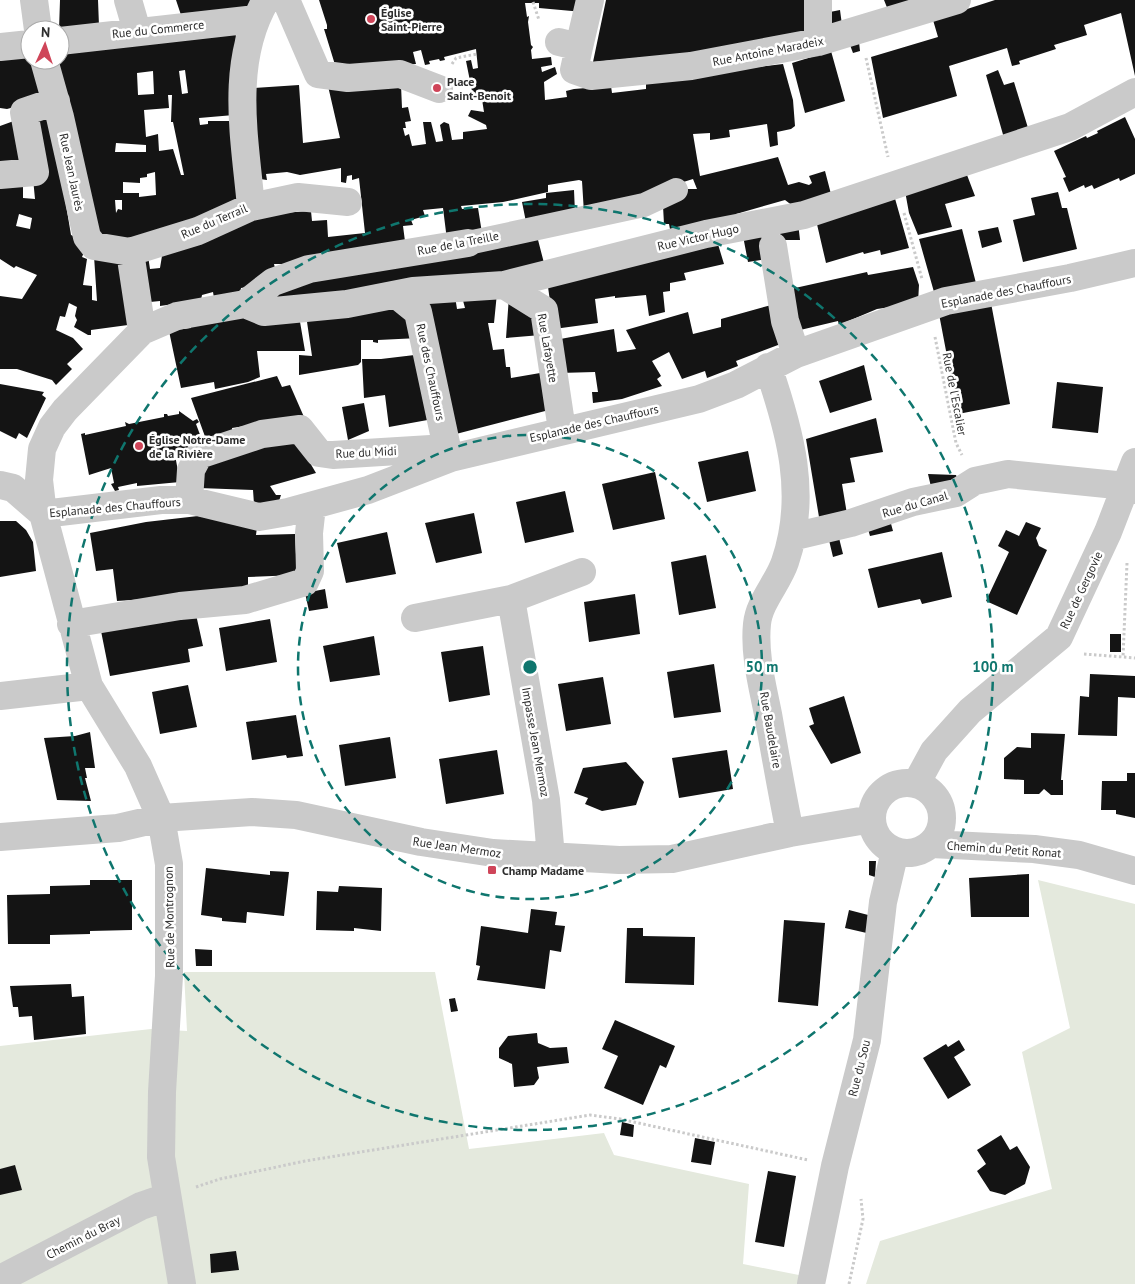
<svg xmlns="http://www.w3.org/2000/svg" width="1135" height="1284" font-family="'PT Sans',sans-serif">
	<style>
		.green { fill: #e4e9dd }
		.building { fill: #141414; fill-rule: evenodd }
		.lines { fill: none; stroke-linecap: round; stroke-linejoin: round }
		.path { stroke: #cacaca; stroke-width: 3; stroke-dasharray: 2.5 2.5; stroke-linecap: butt }
		.pedestrian { stroke: #cacaca; stroke-width: 24 }
		.minor { stroke: #cacaca; stroke-width: 28 }
		.ring { fill: none; stroke: #0f766e; stroke-width: 2.5; stroke-dasharray: 9 6 }
		.poi-dot { fill: #cf4559; stroke: #fff; stroke-width: 2 }
		.labels { text-anchor: middle; dominant-baseline: central; stroke-width: 5; stroke-linejoin: round; paint-order: stroke }
		.poi-label { font-size: 12px; font-weight: bold; fill: #2d2d2d; stroke: #fff; text-anchor: start }
		.street-label { font-size: 12px; fill: #2d2d2d; stroke: #fff }
		.centre { fill: #0f766e; stroke: #fff; stroke-width: 2.5 }
		.ring-label { font-size: 15px; text-anchor: middle; font-weight: bold; fill: #0f766e; stroke: #fff; stroke-width: 5; stroke-linejoin: round; paint-order: stroke }
	</style>
	<rect width="100%" height="100%" fill="#fff"/>
	<path class="green" d="M 1038,880 L 1135,904 L 1135,1284 L 866,1284 L 880,1241 L 1052,1189 L 1022,1052 L 1070,1028 Z
		M 184,972 L 435,972 L 469,1149 L 604,1133 L 614,1155 L 749,1184 L 743,1264 L 804,1276 L 802,1284 L 0,1284 L 0,1046 L 151,1029 L 187,1031 Z"/>
	<path class="building" d="M 60,0 L 98,0 L 99,26 L 59,30 Z
		M 176,0 L 250,0 L 250,5 L 235,14 L 182,18 Z
		M 319,0 L 585,0 L 583,12 L 539,8 L 539,3 L 525,3 L 527,17 L 529,16 L 528,22 L 531,45 L 533,47 L 531,50 L 532,59 L 551,57 L 552,65 L 541,67 L 542,72 L 555,67 L 557,74 L 544,82 L 545,100 L 567,97 L 566,91 L 574,89 L 611,86 L 612,93 L 646,89 L 646,81 L 783,64 L 793,100 L 795,126 L 791,129 L 777,132 L 778,145 L 770,147 L 767,124 L 729,130 L 730,137 L 710,140 L 710,133 L 693,134 L 700,176 L 778,157 L 788,185 L 799,182 L 809,185 L 812,183 L 809,176 L 825,171 L 831,194 L 797,209 L 785,200 L 736,214 L 738,218 L 670,229 L 669,224 L 664,224 L 663,206 L 687,189 L 697,189 L 693,179 L 584,213 L 582,181 L 579,180 L 548,185 L 548,192 L 503,202 L 461,206 L 462,209 L 478,208 L 482,233 L 447,240 L 443,208 L 423,210 L 425,216 L 411,220 L 413,225 L 403,226 L 406,249 L 320,264 L 274,264 L 277,276 L 254,286 L 241,288 L 240,294 L 214,298 L 213,292 L 202,295 L 201,300 L 160,306 L 160,301 L 150,302 L 140,271 L 148,256 L 150,269 L 160,268 L 163,250 L 264,214 L 311,211 L 312,221 L 327,220 L 328,237 L 365,233 L 359,178 L 352,180 L 352,175 L 347,176 L 346,183 L 341,182 L 341,168 L 300,175 L 287,172 L 266,174 L 267,180 L 260,179 L 253,88 L 299,85 L 303,143 L 340,138 L 328,86 L 401,85 L 402,108 L 408,107 L 411,121 L 405,122 L 406,128 L 403,128 L 405,136 L 409,134 L 412,146 L 426,144 L 423,122 L 431,122 L 436,142 L 443,141 L 440,125 L 444,122 L 449,124 L 452,140 L 463,139 L 463,132 L 487,129 L 486,125 L 468,116 L 471,110 L 484,112 L 481,93 L 473,96 L 466,61 L 471,60 L 473,69 L 478,68 L 476,49 L 444,57 L 445,60 L 440,61 L 439,59 L 429,61 L 430,64 L 425,65 L 421,50 L 413,52 L 416,64 L 336,68 L 324,29 L 327,29 L 327,25 Z
		M 606,0 L 811,0 L 811,34 L 766,46 L 593,62 Z
		M 884,0 L 920,0 L 888,10 Z
		M 995,0 L 1135,0 L 1135,76 L 1121,13 L 1084,25 L 1087,35 L 1054,45 L 1056,49 L 1019,61 L 1020,64 L 1012,66 L 1007,48 L 949,66 L 957,96 L 883,118 L 871,57 L 938,37 L 933,20 Z
		M 840,10 L 842,25 L 832,28 L 830,12 Z
		M 236,28 L 234,115 L 199,118 L 200,125 L 208,124 L 208,121 L 236,121 L 242,201 L 137,242 L 100,240 L 52,60 L 60,60 L 60,49 ZM 185,70 L 188,93 L 182,94 L 179,71 ZM 153,71 L 154,94 L 138,95 L 137,73 ZM 168,95 L 172,95 L 171,122 L 173,122 L 184,175 L 181,175 L 173,149 L 159,151 L 158,134 L 146,137 L 144,110 L 169,108 ZM 116,143 L 146,145 L 146,152 L 115,152 ZM 155,172 L 156,195 L 139,197 L 139,193 L 123,193 L 123,182 L 140,183 L 140,178 L 147,177 L 147,174 ZM 115,200 L 122,200 L 122,210 L 118,209 L 116,213 Z
		M 859,42 L 860,51 L 853,53 L 850,45 Z
		M 831,51 L 845,101 L 805,113 L 792,63 Z
		M 0,55 L 15,55 L 34,60 L 47,98 L 7,109 L 0,108 Z
		M 998,70 L 1004,85 L 1014,82 L 1028,128 L 1004,138 L 986,75 Z
		M 50,108 L 71,235 L 78,238 L 85,250 L 82,257 L 87,259 L 83,285 L 92,286 L 92,300 L 97,301 L 94,256 L 123,256 L 128,325 L 91,330 L 91,335 L 88,335 L 74,327 L 77,320 L 75,316 L 77,307 L 69,303 L 65,317 L 60,316 L 56,330 L 73,338 L 83,349 L 67,364 L 72,369 L 56,385 L 52,380 L 17,369 L 0,369 L 0,296 L 22,299 L 37,275 L 16,266 L 14,268 L 0,259 L 0,179 L 23,180 L 23,198 L 35,199 L 27,116 ZM 19,214 L 32,218 L 30,229 L 16,226 Z
		M 1125,117 L 1135,139 L 1135,174 L 1120,181 L 1119,178 L 1094,189 L 1092,185 L 1085,188 L 1084,185 L 1069,192 L 1063,178 L 1066,177 L 1054,151 L 1086,136 L 1087,138 L 1098,133 L 1097,131 Z
		M 22,118 L 31,165 L 0,169 L 0,126 Z
		M 967,175 L 975,196 L 945,204 L 952,227 L 918,235 L 909,213 L 905,191 Z
		M 574,190 L 575,213 L 526,222 L 522,202 L 546,198 L 546,193 Z
		M 1058,192 L 1062,208 L 1067,208 L 1077,249 L 1023,262 L 1013,220 L 1035,215 L 1031,198 Z
		M 894,195 L 909,248 L 881,255 L 880,250 L 864,254 L 863,252 L 826,263 L 816,220 Z
		M 798,223 L 800,240 L 780,240 L 780,226 Z
		M 998,227 L 1002,242 L 982,248 L 978,231 Z
		M 962,229 L 977,287 L 934,292 L 919,239 Z
		M 768,230 L 768,259 L 748,262 L 743,236 Z
		M 537,236 L 544,263 L 535,266 L 314,305 L 263,295 L 265,291 Z
		M 717,241 L 724,264 L 684,273 L 686,280 L 670,283 L 670,291 L 663,292 L 665,312 L 649,316 L 646,295 L 615,298 L 615,296 L 595,299 L 598,323 L 554,329 L 547,280 Z
		M 913,267 L 919,285 L 918,303 L 877,309 L 839,325 L 838,321 L 796,331 L 786,290 L 867,272 L 868,275 Z
		M 454,290 L 457,309 L 465,308 L 461,293 L 497,293 L 494,323 L 488,323 L 493,350 L 504,349 L 506,367 L 510,367 L 511,378 L 546,372 L 553,409 L 456,434 L 421,305 Z
		M 509,296 L 530,309 L 541,335 L 506,338 Z
		M 991,303 L 1010,404 L 958,414 L 939,314 Z
		M 775,304 L 786,342 L 736,361 L 738,366 L 707,378 L 705,371 L 682,379 L 669,352 L 652,361 L 661,376 L 657,379 L 662,386 L 622,399 L 593,403 L 592,392 L 598,392 L 595,372 L 559,373 L 555,340 L 614,329 L 617,352 L 636,349 L 626,330 L 688,312 L 693,334 L 721,327 L 721,319 Z
		M 388,308 L 411,309 L 419,338 L 378,340 L 378,343 L 373,342 L 373,340 L 361,340 L 361,362 L 358,365 L 299,375 L 299,355 L 312,356 L 306,315 Z
		M 299,316 L 305,351 L 257,351 L 260,377 L 248,382 L 215,389 L 214,382 L 181,388 L 169,331 L 191,328 L 190,321 L 204,318 Z
		M 423,354 L 433,419 L 389,427 L 385,395 L 364,398 L 362,359 L 381,359 Z
		M 864,365 L 872,400 L 830,413 L 819,381 Z
		M 277,376 L 282,387 L 290,385 L 304,417 L 232,428 L 233,438 L 207,442 L 191,398 Z
		M 1057,382 L 1103,387 L 1098,433 L 1052,428 Z
		M 0,384 L 44,392 L 42,395 L 46,398 L 27,438 L 19,433 L 16,439 L 0,431 Z
		M 364,403 L 369,431 L 348,440 L 342,407 Z
		M 179,411 L 193,421 L 197,419 L 199,422 L 196,424 L 202,440 L 198,440 L 191,452 L 175,455 L 180,482 L 137,486 L 137,483 L 118,487 L 119,490 L 115,491 L 111,484 L 114,483 L 111,468 L 89,475 L 81,434 L 85,433 L 85,435 L 126,426 L 125,422 L 129,424 L 164,417 L 164,414 L 167,414 L 168,416 L 179,414 Z
		M 876,418 L 883,452 L 850,458 L 855,482 L 842,484 L 847,514 L 819,517 L 806,439 Z
		M 293,434 L 316,473 L 270,486 L 276,495 L 281,495 L 279,501 L 254,504 L 253,490 L 199,488 L 201,458 Z
		M 748,451 L 756,491 L 707,502 L 698,462 Z
		M 655,472 L 665,519 L 613,530 L 602,484 Z
		M 928,474 L 956,475 L 959,483 L 932,491 Z
		M 565,491 L 574,532 L 525,543 L 516,502 Z
		M 474,513 L 482,553 L 436,563 L 425,523 Z
		M 198,516 L 257,527 L 256,535 L 295,534 L 297,575 L 248,577 L 248,592 L 117,601 L 113,569 L 96,571 L 90,533 L 146,522 Z
		M 890,520 L 893,531 L 870,536 L 867,526 Z
		M 0,521 L 16,521 L 26,530 L 33,542 L 36,571 L 0,577 Z
		M 1026,522 L 1041,528 L 1036,538 L 1039,546 L 1047,550 L 1017,615 L 986,601 L 1009,552 L 998,546 L 1006,530 L 1019,536 Z
		M 387,532 L 396,574 L 346,583 L 337,543 Z
		M 838,534 L 843,554 L 833,557 L 828,536 Z
		M 942,552 L 952,597 L 922,604 L 920,599 L 878,608 L 868,569 Z
		M 706,555 L 716,608 L 679,615 L 671,562 Z
		M 325,589 L 328,608 L 309,611 L 305,593 Z
		M 635,594 L 640,634 L 589,642 L 584,602 Z
		M 195,610 L 203,646 L 188,649 L 190,662 L 110,676 L 101,631 Z
		M 270,619 L 277,662 L 226,671 L 219,628 Z
		M 1110,634 L 1121,634 L 1121,652 L 1110,652 Z
		M 374,636 L 380,675 L 330,682 L 323,646 Z
		M 483,646 L 490,695 L 449,702 L 441,652 Z
		M 714,664 L 721,712 L 674,718 L 667,672 Z
		M 1090,674 L 1135,676 L 1135,698 L 1118,697 L 1117,736 L 1078,735 L 1080,696 L 1089,697 Z
		M 603,677 L 611,724 L 566,731 L 558,684 Z
		M 188,685 L 197,727 L 160,734 L 152,692 Z
		M 844,696 L 861,753 L 831,764 L 809,726 L 814,724 L 809,708 Z
		M 296,715 L 303,756 L 287,758 L 286,755 L 252,760 L 246,722 Z
		M 90,732 L 95,768 L 85,768 L 87,778 L 85,778 L 91,801 L 57,800 L 44,738 L 75,736 Z
		M 1031,733 L 1065,734 L 1061,780 L 1063,780 L 1063,795 L 1051,795 L 1044,789 L 1039,794 L 1024,794 L 1024,780 L 1004,779 L 1004,758 L 1017,747 L 1031,748 Z
		M 390,737 L 396,778 L 345,786 L 339,745 Z
		M 497,750 L 504,794 L 446,804 L 439,759 Z
		M 727,750 L 733,789 L 679,798 L 672,758 Z
		M 626,762 L 644,782 L 636,805 L 602,811 L 585,804 L 588,798 L 574,793 L 583,768 Z
		M 1127,773 L 1135,773 L 1135,818 L 1116,814 L 1116,810 L 1101,810 L 1102,781 L 1127,781 Z
		M 869,861 L 876,861 L 875,877 L 869,875 Z
		M 206,868 L 270,875 L 270,871 L 289,872 L 284,916 L 247,912 L 246,923 L 222,921 L 222,918 L 201,915 Z
		M 1029,874 L 1029,917 L 971,917 L 969,878 Z
		M 90,880 L 132,880 L 132,930 L 90,931 L 90,934 L 50,935 L 50,944 L 8,944 L 7,895 L 50,894 L 50,886 L 90,885 Z
		M 339,886 L 382,888 L 381,931 L 354,928 L 354,931 L 316,930 L 317,891 L 338,892 Z
		M 531,909 L 557,912 L 555,925 L 565,926 L 561,952 L 550,950 L 545,989 L 477,980 L 480,966 L 476,965 L 481,926 L 528,933 Z
		M 849,910 L 872,916 L 871,934 L 845,928 Z
		M 784,920 L 825,923 L 818,1006 L 778,1002 Z
		M 627,928 L 643,928 L 643,936 L 695,937 L 694,985 L 625,983 Z
		M 195,949 L 212,950 L 212,966 L 196,966 Z
		M 71,984 L 72,997 L 84,996 L 86,1034 L 34,1040 L 32,1016 L 19,1017 L 18,1007 L 13,1007 L 10,986 Z
		M 455,998 L 458,1011 L 451,1012 L 449,999 Z
		M 615,1020 L 675,1046 L 666,1068 L 660,1065 L 643,1105 L 604,1088 L 618,1056 L 602,1049 Z
		M 537,1033 L 538,1043 L 550,1048 L 567,1047 L 569,1063 L 537,1067 L 539,1078 L 534,1085 L 514,1087 L 512,1064 L 499,1058 L 499,1048 L 508,1036 Z
		M 959,1040 L 965,1050 L 954,1057 L 971,1085 L 948,1099 L 923,1058 L 946,1044 L 948,1047 Z
		M 622,1122 L 634,1125 L 633,1137 L 620,1135 Z
		M 1001,1135 L 1010,1150 L 1017,1146 L 1030,1167 L 1025,1184 L 1005,1195 L 990,1191 L 977,1171 L 986,1164 L 977,1150 Z
		M 695,1138 L 715,1142 L 711,1165 L 691,1162 Z
		M 15,1165 L 22,1190 L 0,1195 L 0,1169 Z
		M 768,1171 L 796,1176 L 784,1247 L 755,1242 Z
		M 236,1251 L 239,1270 L 211,1273 L 210,1254 Z"/>
	<g class="lines">
		<path class="path" d="M 533,2 L 539,20
			M 866,58 L 888,157
			M 452,64 L 456,58 L 477,54
			M 904,213 L 922,279
			M 935,337 L 956,443 L 962,455
			M 1127,563 L 1123,657 L 1135,658
			M 1084,654 L 1123,657
			M 196,1187 L 220,1179 L 305,1161 L 590,1115 L 620,1119 L 808,1160
			M 849,1284 L 863,1219 L 861,1199"/>
		<path class="pedestrian" d="M 468,243 L 644,205 L 676,190"/>
		<path class="minor" d="M 34,0 L 38,30
			M 128,0 L 137,31
			M 286,0 L 318,74 L 348,78 L 400,74 L 439,89
			M 818,0 L 818,42
			M 60,41 L 256,19
			M 559,42 L 579,47 L 574,70 L 591,76 L 691,66 L 818,42 L 957,0
			M 0,47 L 30,44
			M 579,47 L 590,0
			M 44,60 L 60,117 L 87,237 L 94,246 L 130,252
			M 0,175 L 35,172 L 24,112 L 56,101
			M 251,207 L 298,197 L 348,202
			M 773,246 L 785,321 L 796,354
			M 504,285 L 544,310 L 562,430
			M 397,295 L 418,312 L 447,448 L 451,458
			M 245,304 L 264,312 L 347,304 L 413,291 L 504,285 L 706,234 L 804,215 L 1070,127 L 1135,92
			M 142,331 L 130,252 L 198,231 L 251,207 C 245,139 229,63 266,0
			M 768,367 C 790,431 808,495 785,562 C 778,583 759,602 757,624 C 754,654 762,684 768,714 C 775,754 782,793 790,833
			M 0,485 L 13,488 L 43,514
			M 189,500 L 191,470 L 199,455 L 262,434 L 300,429 L 319,453 L 333,455 L 447,448
			M 43,514 L 161,500 L 189,500 L 259,517 L 288,512 L 368,490 L 451,458 L 699,399 L 736,385 L 796,354 L 946,301 L 1070,278 L 1135,263
			M 792,537 L 851,523 L 913,502 L 956,493 L 975,481 L 1008,474 L 1126,486 L 1135,490
			M 511,599 L 582,572
			M 415,618 L 511,599 L 546,800 L 551,857
			M 71,624 L 180,606 L 245,600 L 305,582 L 310,571 L 309,533 L 312,506
			M 0,696 L 89,686
			M872 818a35 35 0 1 1 70 0a35 35 0 1 1-70 0Z
			M 916,784 L 934,751 L 970,711 L 1059,637 L 1108,532 L 1135,462
			M 0,837 L 118,828 L 161,818 L 252,812 L 296,815 L 421,842 L 493,853 L 619,860 L 672,859 L 790,833 L 872,819
			M 931,844 L 1034,849 L 1079,855 L 1135,871
			M 0,1279 L 141,1206 L 167,1197
			M 182,1284 L 161,1157 L 162,1092 L 169,976 L 169,864 L 161,818 L 138,766 L 89,686 L 43,514 L 39,480 L 42,449 L 52,427 L 65,410 L 142,331 L 177,316 L 245,304 L 273,282 L 309,269 L 468,243
			M 811,1284 L 835,1166 L 867,1040 L 883,902 L 895,851"/>
	</g>
	<g class="ring">
		<circle cx="530" cy="667" r="232"/>
		<circle cx="530" cy="667" r="463"/>
	</g>
	<g class="poi-dot">
		<circle cx="371" cy="19" r="5"/>
		<circle cx="437" cy="88" r="5"/>
		<circle cx="139" cy="446" r="5"/>
		<rect x="487" y="865" width="10" height="10" rx="2.5"/>
	</g>
	<g class="labels">
		<g class="poi-label">
			<text x="381" y="12">Église<tspan x="381" dy="14">Saint-Pierre</tspan></text>
			<text x="447" y="81">Place<tspan x="447" dy="14">Saint-Benoit</tspan></text>
			<text x="149" y="439">Église Notre-Dame<tspan x="149" dy="14">de la Rivière</tspan></text>
			<text x="502" y="870">Champ Madame</text>
		</g>
		<g class="street-label">
			<text transform="translate(158 29) rotate(-6)">Rue du Commerce</text>
			<text transform="translate(768 51) rotate(-11)">Rue Antoine Maradeix</text>
			<text transform="translate(72 172) rotate(78)">Rue Jean Jaurès</text>
			<text transform="translate(214 221) rotate(-23)">Rue du Terrail</text>
			<text transform="translate(698 237) rotate(-13)">Rue Victor Hugo</text>
			<text transform="translate(458 243) rotate(-11)">Rue de la Treille</text>
			<text transform="translate(1006 291) rotate(-11)">Esplanade des Chauffours</text>
			<text transform="translate(548 348) rotate(80)">Rue Lafayette</text>
			<text transform="translate(431 372) rotate(78)">Rue des Chauffours</text>
			<text transform="translate(955 394) rotate(79)">Rue de l'Escalier</text>
			<text transform="translate(594 423) rotate(-13)">Esplanade des Chauffours</text>
			<text transform="translate(366 452) rotate(-3)">Rue du Midi</text>
			<text transform="translate(915 504) rotate(-16)">Rue du Canal</text>
			<text transform="translate(115 507) rotate(-5)">Esplanade des Chauffours</text>
			<text transform="translate(1081 590) rotate(-65)">Rue de Gergovie</text>
			<text transform="translate(771 730) rotate(80)">Rue Baudelaire</text>
			<text transform="translate(536 742) rotate(80)">Impasse Jean Mermoz</text>
			<text transform="translate(457 847) rotate(8)">Rue Jean Mermoz</text>
			<text transform="translate(1004 849) rotate(4)">Chemin du Petit Ronat</text>
			<text transform="translate(169 917) rotate(-91)">Rue de Montrognon</text>
			<text transform="translate(859 1068) rotate(-76)">Rue du Sou</text>
			<text transform="translate(83 1237) rotate(-27)">Chemin du Bray</text>
		</g>
	</g>
	<circle cx="530" cy="667" r="8" class="centre"/>
	<g class="ring-label">
		<text x="762" y="672">50 m</text>
		<text x="993" y="672">100 m</text>
	</g>
	<g transform="translate(45 45) rotate(3)"><circle r="24" fill="#ffffff" stroke="#ababab"/>
	<path d="M0-4L9 19L0 12L-9 19Z" fill="#cf4559"/>
	<text y="-8" font-size="14" font-weight="bold" text-anchor="middle" fill="#2d2d2d">N</text>
	</g>
</svg>
